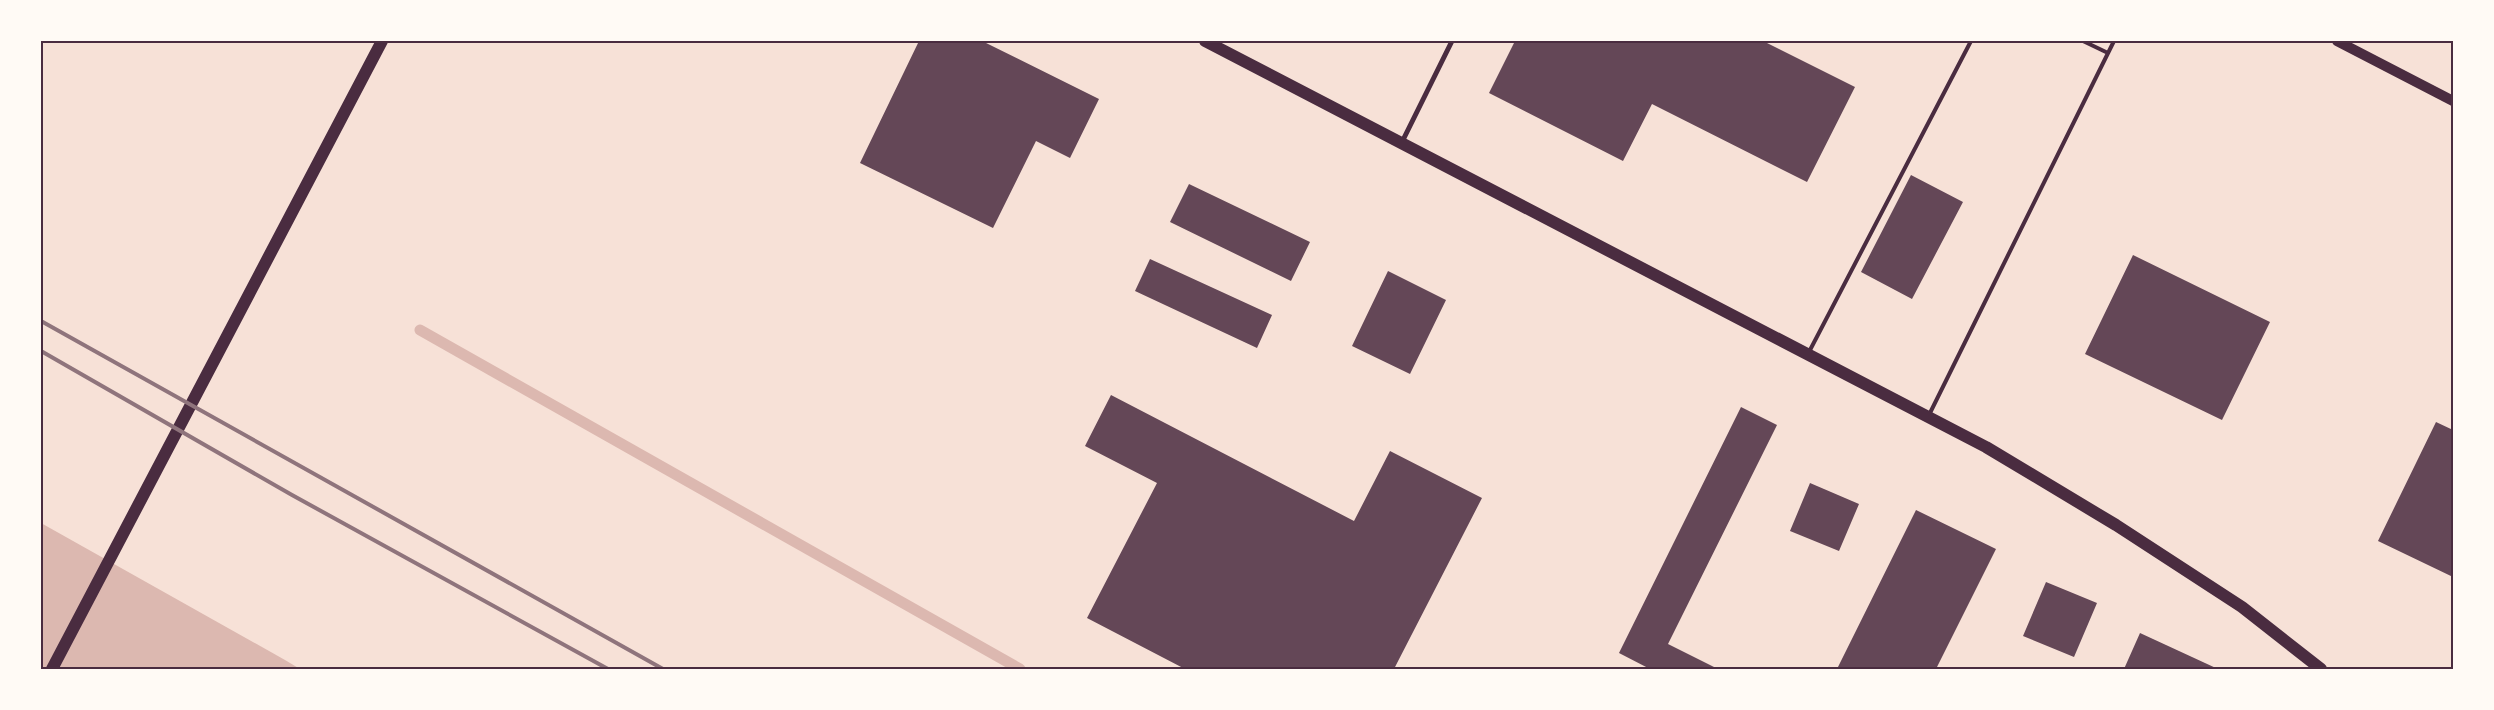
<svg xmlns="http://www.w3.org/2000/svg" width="2494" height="710" font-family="Quicksand,sans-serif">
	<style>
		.water { fill: #dcb8b0 }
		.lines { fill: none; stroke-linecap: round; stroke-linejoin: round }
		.stream { stroke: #dcb8b0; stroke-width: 11 }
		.building { fill: #644757 }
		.service { stroke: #4a2c40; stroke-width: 4 }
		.minor { stroke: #4a2c40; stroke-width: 5 }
		.secondary { stroke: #4a2c40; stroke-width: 10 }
		.primary { stroke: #4a2c40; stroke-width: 12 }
		.rail { stroke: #8f747c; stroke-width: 4 }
		.neatline { fill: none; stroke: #4a2c40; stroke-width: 2 }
	</style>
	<rect width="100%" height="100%" fill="#f7e1d7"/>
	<path class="water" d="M 41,523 L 285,660 L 300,669 L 41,669 Z"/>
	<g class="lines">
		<path class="stream" d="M 420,330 L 1020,669"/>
	</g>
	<path class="building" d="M 919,41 L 982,41 L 1099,99 L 1070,158 L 1036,141 L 993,228 L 860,163 Z
		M 1515,41 L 1763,41 L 1855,87 L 1807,182 L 1652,104 L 1623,161 L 1489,93 Z
		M 1911,175 L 1963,202 L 1912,299 L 1861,272 Z
		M 1189,184 L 1310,242 L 1291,281 L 1170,222 Z
		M 2133,255 L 2270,322 L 2222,420 L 2085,354 Z
		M 1150,259 L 1272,315 L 1257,348 L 1135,291 Z
		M 1388,271 L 1446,300 L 1410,374 L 1352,346 Z
		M 1111,395 L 1354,521 L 1390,451 L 1482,498 L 1394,669 L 1185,669 L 1087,618 L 1157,483 L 1085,446 Z
		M 1741,407 L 1777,425 L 1668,644 L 1718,669 L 1650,669 L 1619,653 Z
		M 2436,422 L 2453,430 L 2453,577 L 2378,541 Z
		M 1810,483 L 1859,504 L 1839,551 L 1790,531 Z
		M 1916,510 L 1996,549 L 1936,669 L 1837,669 Z
		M 2046,582 L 2097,603 L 2074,657 L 2023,636 Z
		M 2140,633 L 2218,669 L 2124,669 Z"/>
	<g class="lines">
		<path class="service" d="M 2083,41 L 2108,53
			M 1809,352 L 1971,41
			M 1929,415 L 2114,41"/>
		<path class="minor" d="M 1402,142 L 1452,41"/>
		<path class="secondary" d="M 2337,41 L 2453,101"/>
		<path class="primary" d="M 1205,41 L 1986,447 L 2116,525 L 2242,607 L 2321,669
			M 52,669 L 382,41"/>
		<path class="rail" d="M 41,321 L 663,669
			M 41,351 L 292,495 L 608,669"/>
	</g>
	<rect width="2494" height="710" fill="none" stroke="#fffaf5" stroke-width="85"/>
	<rect x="42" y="42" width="2410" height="626" class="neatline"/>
</svg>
